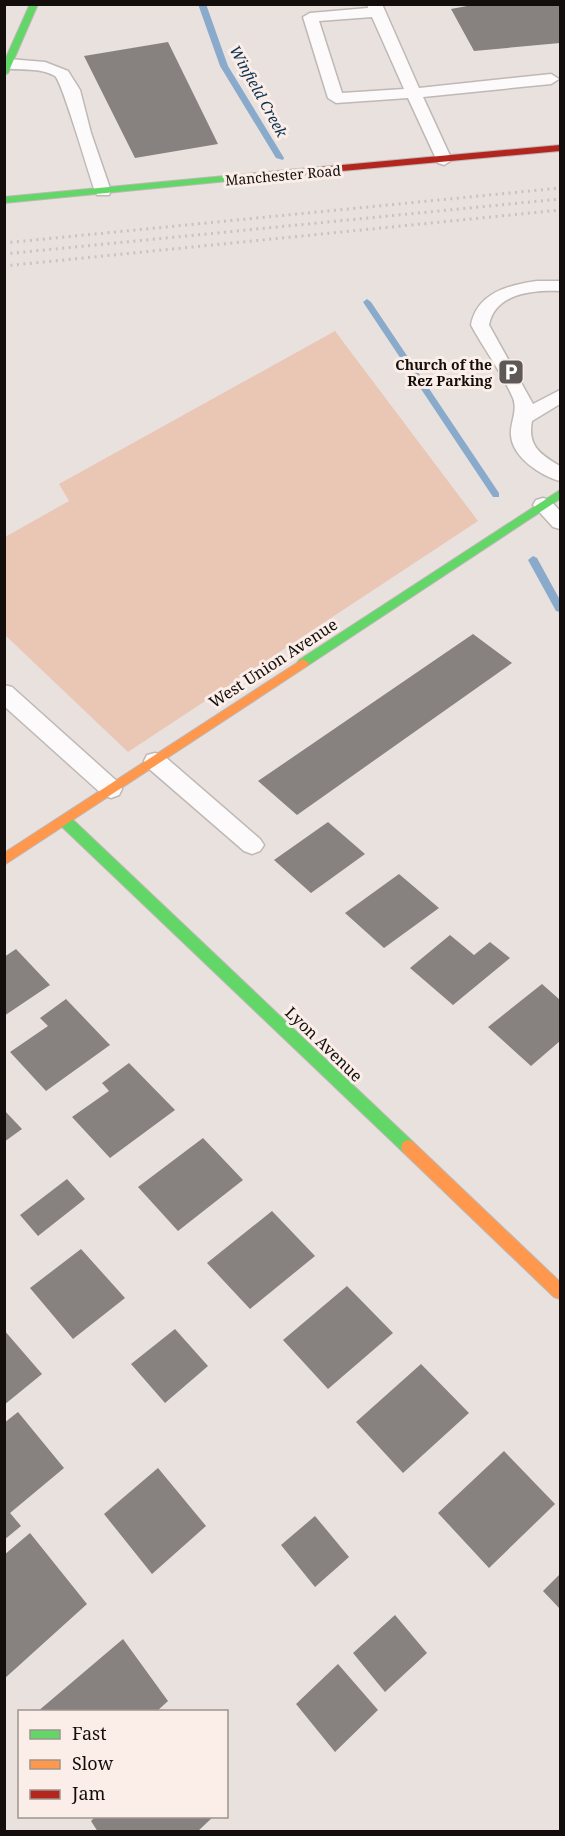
<svg xmlns="http://www.w3.org/2000/svg" width="565" height="1836" font-family="'Noto Serif',serif">
	<style>
		.green { fill: #eac6b5 }
		.lines { fill: none; stroke-linecap: round; stroke-linejoin: round }
		.stream { fill: #8aaacb; fill-rule: evenodd }
		.building { fill: #87817f }
		.lane-casing { stroke: #beb8b6; stroke-width: 3 }
		.fast-casing { stroke: #beb8b6; stroke-width: 2 }
		.slow-casing { stroke: #beb8b6; stroke-width: 2 }
		.jam-casing { stroke: #beb8b6; stroke-width: 2 }
		.lane { fill: #fcfafa; fill-rule: evenodd }
		.fast { fill: #63d668; fill-rule: evenodd }
		.slow { fill: #ff974d; fill-rule: evenodd }
		.jam { fill: #b3261e; fill-rule: evenodd }
		.rail { stroke: #c6c4c3; stroke-width: 3; stroke-dasharray: 2 4.5; stroke-linecap: butt }
		.labels { text-anchor: middle; dominant-baseline: central; stroke-width: 6; stroke-linejoin: round; paint-order: stroke }
		.far-street-label { font-size: 14px; fill: #130e0c; stroke: #fbede7 }
		.far-poi-label { font-size: 14px; font-weight: bold; fill: #130e0c; stroke: #fbede7; text-anchor: end }
		.far-water-label { font-size: 15px; font-style: italic; fill: #0b3252; stroke: #fbede7 }
		.street-label { font-size: 16px; fill: #130e0c; stroke: #fbede7 }
	</style>
	<rect width="100%" height="100%" fill="#e9e1de"/>
	<path class="green" d="M 335,331 L 478,521 L 128,752 L 5,635 L 5,537 L 69,501 L 59,484 Z"/>
	<g class="lines">
		<path class="stream" d="M 198,4 L 206,4 L 228,66 L 284,158 L 283,160 L 276,158 L 220,66 Z
			M 367,299 L 371,302 L 499,493 L 499,497 L 493,497 L 363,302 Z
			M 533,556 L 537,558 L 560,600 L 560,612 L 556,611 L 528,560 Z"/>
	</g>
	<path class="building" d="M 466,4 L 560,4 L 560,43 L 474,51 L 451,9 L 467,6 Z
		M 168,42 L 218,144 L 135,158 L 84,56 Z
		M 473,634 L 512,663 L 297,815 L 258,781 Z
		M 328,822 L 365,854 L 311,893 L 274,860 Z
		M 399,874 L 439,908 L 384,948 L 345,913 Z
		M 450,935 L 474,955 L 490,942 L 510,958 L 453,1005 L 410,968 Z
		M 16,949 L 50,985 L 4,1016 L 4,957 Z
		M 542,984 L 560,1000 L 560,1041 L 531,1066 L 488,1027 Z
		M 66,999 L 110,1045 L 46,1091 L 10,1052 L 48,1026 L 40,1018 Z
		M 129,1063 L 175,1110 L 110,1158 L 72,1117 L 109,1091 L 102,1083 Z
		M 4,1110 L 22,1129 L 4,1142 Z
		M 203,1138 L 243,1180 L 178,1231 L 138,1187 Z
		M 67,1179 L 85,1199 L 38,1236 L 20,1215 Z
		M 272,1211 L 315,1256 L 250,1309 L 207,1263 Z
		M 81,1249 L 125,1298 L 73,1339 L 30,1288 Z
		M 347,1286 L 393,1333 L 328,1389 L 283,1340 Z
		M 175,1329 L 208,1366 L 165,1403 L 131,1364 Z
		M 4,1330 L 42,1374 L 4,1405 Z
		M 421,1364 L 469,1413 L 403,1473 L 356,1422 Z
		M 18,1412 L 64,1468 L 10,1513 L 21,1526 L 4,1540 L 4,1423 Z
		M 504,1451 L 555,1504 L 489,1568 L 438,1513 Z
		M 158,1468 L 206,1526 L 152,1574 L 104,1514 Z
		M 315,1516 L 349,1557 L 315,1587 L 281,1545 Z
		M 30,1533 L 87,1604 L 4,1679 L 4,1555 Z
		M 560,1574 L 560,1609 L 543,1591 Z
		M 395,1615 L 427,1653 L 385,1692 L 353,1653 Z
		M 123,1639 L 168,1701 L 156,1712 L 37,1712 Z
		M 338,1664 L 378,1710 L 335,1752 L 296,1704 Z
		M 96,1816 L 214,1816 L 197,1832 L 98,1832 L 91,1821 Z"/>
	<g class="lines">
		<defs>
			<path id="lane" d="M 367,4 L 382,4 L 419,88 L 551,74 L 559,79 L 551,84 L 423,97 L 452,160 L 444,165 L 438,163 L 408,98 L 336,103 L 328,98 L 303,17 L 310,13 L 368,8 ZM 372,17 L 404,89 L 342,93 L 319,21 Z
				M 9,59 L 45,62 L 68,71 L 80,90 L 91,133 L 111,191 L 109,195 L 97,195 L 95,191 C 89,175 62,81 55,76 C 40,67 21,71 4,68 L 4,60 Z
				M 537,281 L 560,281 L 560,291 C 533,290 495,293 489,325 L 533,404 L 560,390 L 560,404 L 532,421 C 527,446 541,455 560,466 L 560,481 C 541,476 512,457 511,435 C 510,423 518,411 513,398 C 502,373 484,349 471,325 C 477,293 508,285 537,281 Z
				M 543,498 L 550,500 L 560,511 L 560,529 L 553,527 L 533,505 L 536,500 Z
				M 4,685 L 12,687 L 119,783 L 122,789 L 119,795 L 111,798 L 103,795 L 4,706 Z
				M 155,753 L 163,755 L 260,839 L 264,845 L 260,851 L 252,854 L 244,851 L 147,767 L 144,761 L 147,755 Z"/>
			<path id="fast" d="M 30,4 L 38,4 L 8,73 L 4,75 L 4,62 Z
				M 277,171 L 282,174 L 280,176 L 4,203 L 4,197 Z
				M 560,490 L 560,499 L 307,666 L 299,666 L 297,663 L 299,660 Z
				M 64,815 L 69,816 L 413,1142 L 415,1147 L 413,1152 L 408,1154 L 403,1152 L 59,824 L 58,820 Z"/>
			<path id="slow" d="M 303,659 L 309,663 L 307,666 L 4,865 L 4,853 Z
				M 408,1140 L 413,1142 L 560,1282 L 560,1299 L 554,1297 L 403,1152 L 401,1147 L 403,1142 Z"/>
			<path id="jam" d="M 560,145 L 560,151 L 277,177 L 272,174 L 277,171 Z"/>
		</defs>
		<use href="#lane" class="lane-casing"/>
		<use href="#fast" class="fast-casing"/>
		<use href="#slow" class="slow-casing"/>
		<use href="#jam" class="jam-casing"/>
		<use href="#lane" class="lane"/>
		<use href="#fast" class="fast"/>
		<use href="#slow" class="slow"/>
		<use href="#jam" class="jam"/>
		<path class="rail" d="M 4,243 L 560,188
			M 4,254 L 560,199
			M 4,266 L 560,210"/>
	</g>
	<defs>
		<symbol id="parking-square" viewBox="-11 -11 22 22"><rect x="-9" y="-9" width="18" height="18" rx="4" fill="#5e5856" stroke="#fbede7"/><path d="M-3.5-5.5H1a3.5 3.5 0 0 1 0 7H-1V5.5H-3.5ZM-1-3.4V-.6H.8a1.4 1.4 0 0 0 0-2.8Z" fill="#fff"/></symbol>
	</defs>
	<g fill-rule="evenodd">
		<use href="#parking-square" x="496" y="357" width="30" height="30"/>
	</g>
	<g class="labels">
		<g class="far-street-label">
			<text transform="translate(283 175) rotate(-5)">Manchester Road</text>
		</g>
		<g class="far-poi-label">
			<text x="492" y="364">Church of the<tspan x="492" dy="16">Rez Parking</tspan></text>
		</g>
		<g class="far-water-label">
			<text transform="translate(259 91) rotate(61)">Winfield Creek</text>
		</g>
		<g class="street-label">
			<text transform="translate(273 663) rotate(-33)">West Union Avenue</text>
			<text transform="translate(324 1044) rotate(44)">Lyon Avenue</text>
		</g>
	</g>
	<rect width="565" height="1836" fill="none" stroke="#130e0c" stroke-width="12"/>
	<rect x="18" y="1710" width="210" height="108" fill="#fbede7" stroke="#9e948f" stroke-width="1.5"/>
	<rect x="30" y="1730" width="30" height="9" fill="#63d668" stroke="#9e948f" stroke-width="1.5"/>
	<text x="72" y="1740" font-size="18" fill="#130e0c">Fast</text>
	<rect x="30" y="1760" width="30" height="9" fill="#ff974d" stroke="#9e948f" stroke-width="1.5"/>
	<text x="72" y="1770" font-size="18" fill="#130e0c">Slow</text>
	<rect x="30" y="1790" width="30" height="9" fill="#b3261e" stroke="#9e948f" stroke-width="1.5"/>
	<text x="72" y="1800" font-size="18" fill="#130e0c">Jam</text>
</svg>
